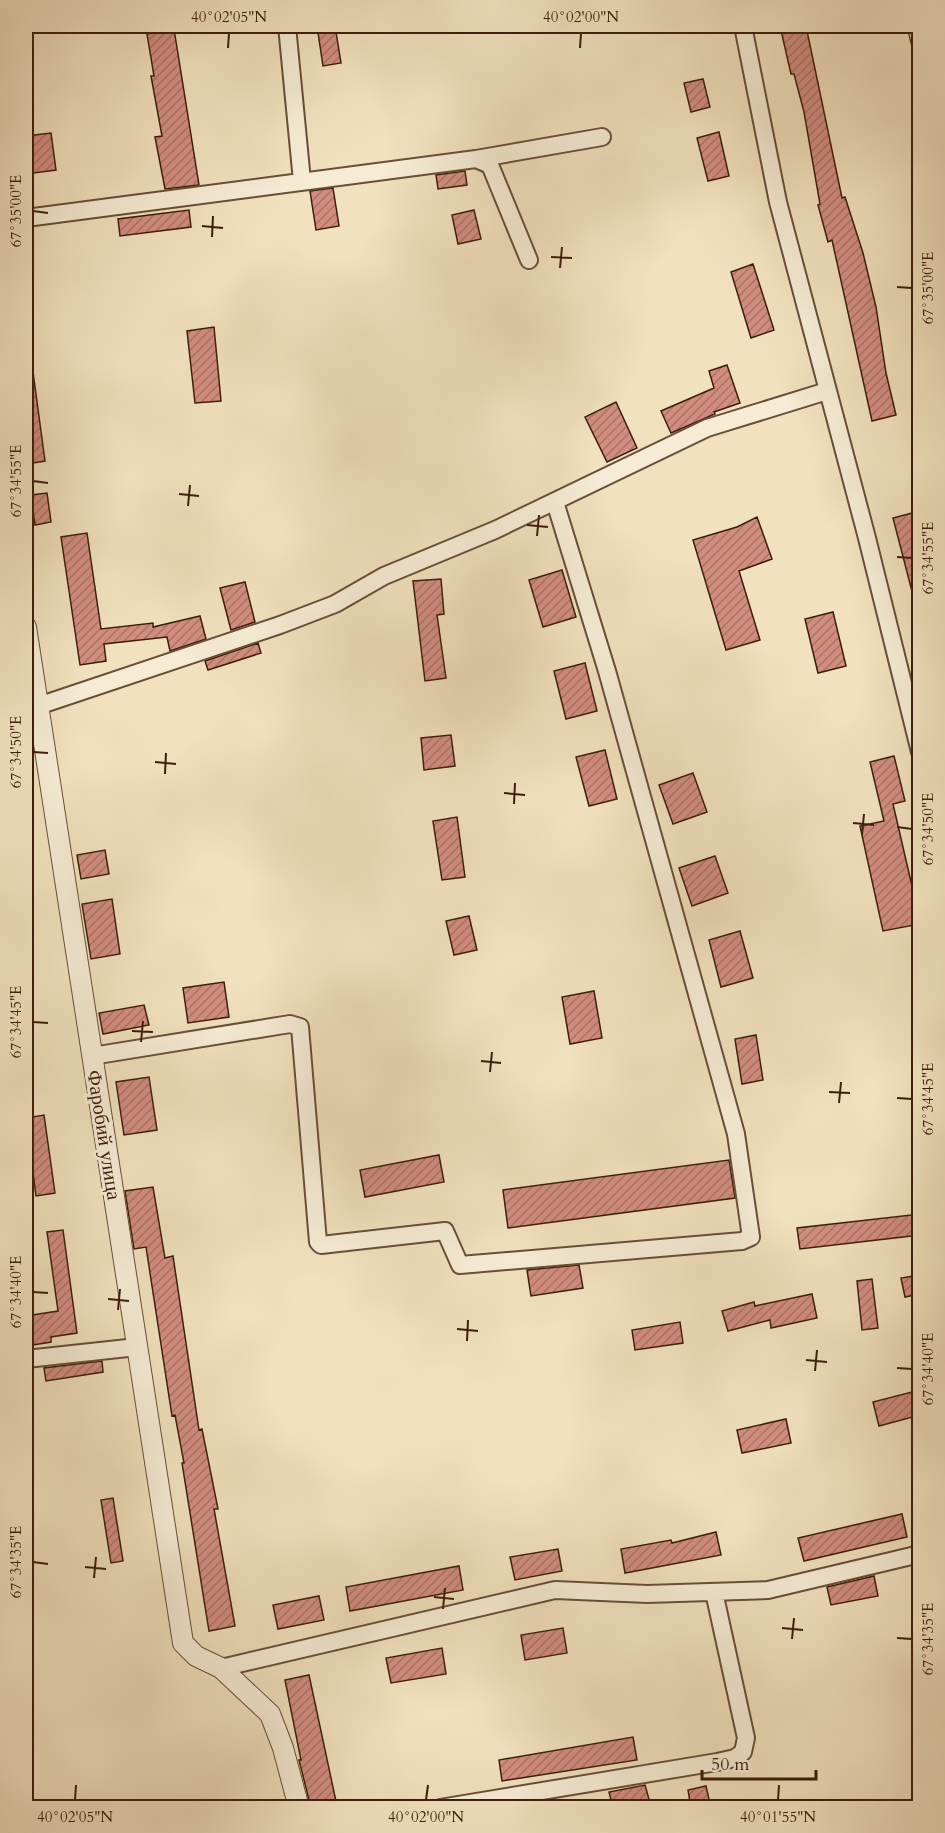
<svg xmlns="http://www.w3.org/2000/svg" width="945" height="1833" font-family="Cardo,serif">
	<style>
		.building { fill: url(#building-hatch); stroke: #3c1d0b; stroke-width: 1.5 }
		.lines { fill: none; stroke-linecap: round; stroke-linejoin: round }
		.minor-casing { stroke: #694e38; stroke-width: 20 }
		.tertiary-casing { stroke: #694e38; stroke-width: 22 }
		.minor { stroke: #f6ecd5; stroke-width: 16 }
		.tertiary { stroke: #f6ecd5; stroke-width: 20 }
		.rail-casing { stroke: #3c1d0b; stroke-width: 7 }
		.rail { stroke: #f6ecd5; stroke-width: 4.5; stroke-dasharray: 14; stroke-linecap: butt }
		.ticks { fill: none; stroke: #3c1d0b; stroke-width: 2 }
		.labels { text-anchor: middle; dominant-baseline: central; stroke-width: 6; stroke-linejoin: round; paint-order: stroke }
		.street-label { font-size: 20px; fill: #3c1d0b; stroke: #f6ecd5 }
		.neatline { fill: none; stroke: #3c1d0b; stroke-width: 2 }
		.ticks-label { font-size: 15px; text-anchor: middle; fill: #3c1d0b }
	</style>
	<defs>
		<pattern id="building-hatch" width="6" height="6" patternUnits="userSpaceOnUse" patternTransform="scale(1.5)"><rect width="6" height="6" fill="#d28d81"/><path d="M-1 1l2-2M0 6l6-6M5 7l2-2" fill="none" stroke="#ac7368"/></pattern>
	</defs>
	<rect width="100%" height="100%" fill="#f1e1be"/>
	<filter id="stains"><feTurbulence type="fractalNoise" baseFrequency=".00333" numOctaves="4"/><feColorMatrix values="0 0 0 0 .2 0 0 0 0 .09 0 0 0 0 .02 0 0 0 .5 -.17"/></filter>
	<radialGradient id="worn" r=".72"><stop offset=".6" stop-color="#630" stop-opacity="0"/><stop offset="1" stop-color="#630" stop-opacity=".3"/></radialGradient>
	<path class="building" d="M 317,26 L 335,26 L 341,63 L 323,66 Z
		M 780,26 L 806,26 L 842,198 L 845,197 L 863,253 L 876,307 L 886,373 L 896,415 L 872,421 L 832,240 L 828,242 L 818,205 L 820,204 L 804,112 L 794,74 L 791,74 Z
		M 174,29 L 199,185 L 165,189 L 155,137 L 162,136 L 151,76 L 154,76 L 147,34 Z
		M 703,79 L 710,107 L 691,112 L 684,83 Z
		M 719,132 L 729,176 L 708,181 L 697,138 Z
		M 51,133 L 56,170 L 26,174 L 26,136 Z
		M 465,171 L 467,185 L 438,189 L 436,175 Z
		M 333,188 L 339,226 L 316,230 L 310,191 Z
		M 189,210 L 191,227 L 120,236 L 118,219 Z
		M 474,210 L 481,239 L 458,244 L 452,215 Z
		M 753,264 L 774,330 L 751,338 L 731,272 Z
		M 214,327 L 221,401 L 195,403 L 187,331 Z
		M 727,365 L 740,403 L 714,412 L 715,414 L 671,433 L 661,411 L 714,388 L 709,371 Z
		M 26,372 L 33,372 L 45,461 L 26,464 Z
		M 616,402 L 637,448 L 607,462 L 585,417 Z
		M 47,493 L 51,522 L 35,525 L 31,495 Z
		M 916,512 L 920,525 L 920,602 L 915,603 L 893,518 Z
		M 757,517 L 772,559 L 739,571 L 760,640 L 726,650 L 693,540 L 737,527 Z
		M 87,533 L 101,629 L 153,623 L 153,627 L 200,616 L 206,639 L 170,651 L 167,637 L 104,644 L 106,661 L 80,665 L 61,537 Z
		M 562,570 L 576,617 L 543,627 L 529,580 Z
		M 441,579 L 444,614 L 437,615 L 446,678 L 425,681 L 413,581 Z
		M 245,582 L 255,622 L 231,630 L 220,588 Z
		M 833,612 L 846,666 L 818,673 L 805,619 Z
		M 258,643 L 261,653 L 208,670 L 205,661 Z
		M 585,663 L 597,711 L 566,719 L 554,671 Z
		M 451,735 L 455,766 L 424,770 L 421,738 Z
		M 605,750 L 617,799 L 589,806 L 576,757 Z
		M 894,756 L 905,801 L 893,804 L 912,886 L 916,885 L 920,924 L 883,931 L 860,826 L 884,821 L 870,762 Z
		M 693,773 L 707,812 L 673,824 L 659,785 Z
		M 457,817 L 465,877 L 442,880 L 433,821 Z
		M 105,850 L 109,874 L 81,879 L 77,855 Z
		M 715,856 L 728,893 L 692,906 L 679,868 Z
		M 112,899 L 120,954 L 91,959 L 82,904 Z
		M 469,916 L 477,950 L 454,955 L 446,921 Z
		M 740,931 L 753,978 L 721,987 L 709,940 Z
		M 224,982 L 229,1017 L 188,1023 L 183,988 Z
		M 594,991 L 602,1038 L 570,1044 L 562,997 Z
		M 144,1005 L 149,1025 L 103,1034 L 99,1013 Z
		M 756,1035 L 763,1080 L 742,1084 L 735,1039 Z
		M 149,1077 L 157,1130 L 124,1135 L 116,1082 Z
		M 44,1115 L 55,1193 L 36,1196 L 26,1118 Z
		M 439,1155 L 444,1182 L 365,1197 L 360,1170 Z
		M 729,1160 L 735,1198 L 508,1228 L 503,1190 Z
		M 153,1187 L 165,1258 L 173,1256 L 199,1430 L 202,1429 L 218,1509 L 214,1509 L 235,1626 L 209,1631 L 182,1463 L 184,1463 L 175,1415 L 172,1416 L 146,1247 L 134,1249 L 125,1191 Z
		M 920,1214 L 920,1235 L 800,1249 L 797,1228 Z
		M 63,1230 L 77,1333 L 51,1337 L 51,1342 L 26,1346 L 26,1316 L 58,1311 L 47,1232 Z
		M 579,1265 L 583,1288 L 531,1296 L 527,1270 Z
		M 920,1275 L 920,1294 L 905,1297 L 901,1278 Z
		M 872,1279 L 878,1328 L 862,1330 L 857,1281 Z
		M 812,1294 L 817,1318 L 771,1328 L 770,1320 L 728,1331 L 722,1311 L 754,1302 L 755,1306 Z
		M 680,1322 L 683,1343 L 635,1350 L 632,1330 Z
		M 102,1361 L 103,1372 L 46,1381 L 44,1368 Z
		M 920,1390 L 920,1415 L 879,1426 L 873,1402 Z
		M 786,1419 L 791,1443 L 742,1453 L 737,1430 Z
		M 113,1498 L 123,1561 L 111,1563 L 101,1500 Z
		M 902,1514 L 907,1537 L 804,1561 L 798,1538 Z
		M 716,1532 L 721,1555 L 625,1573 L 621,1549 L 671,1540 L 672,1543 Z
		M 558,1549 L 562,1571 L 515,1580 L 510,1557 Z
		M 459,1566 L 463,1590 L 350,1611 L 346,1587 Z
		M 874,1576 L 878,1596 L 831,1605 L 827,1587 Z
		M 319,1596 L 324,1620 L 278,1629 L 273,1605 Z
		M 563,1628 L 567,1653 L 525,1660 L 521,1635 Z
		M 442,1648 L 446,1674 L 391,1683 L 386,1658 Z
		M 309,1675 L 337,1806 L 329,1808 L 311,1808 L 299,1760 L 301,1760 L 285,1680 Z
		M 633,1737 L 637,1760 L 502,1781 L 499,1760 Z
		M 645,1785 L 650,1803 L 630,1808 L 613,1808 L 609,1792 Z
		M 706,1786 L 711,1808 L 691,1808 L 688,1790 Z"/>
	<g class="lines">
		<defs>
			<path id="minor" d="M 287,26 L 302,181
				M 743,26 L 778,202 L 867,538 L 920,752
				M 476,159 L 490,165 L 529,260
				M 26,218 L 476,159 L 602,137
				M 38,706 L 280,625 L 335,604 L 384,576 L 495,530 L 707,428 L 827,391
				M 92,1056 L 290,1024 L 300,1027 L 318,1242 L 321,1245 L 445,1231 L 460,1265 L 742,1241 L 751,1237 L 736,1134 L 607,671 L 555,502
				M 26,1359 L 137,1347
				M 221,1668 L 555,1590 L 647,1594 L 768,1590 L 920,1554
				M 440,1808 L 717,1762 L 735,1758 L 743,1752 L 746,1738 L 714,1592"/>
			<path id="tertiary" d="M 26,627 L 183,1643 L 196,1656 L 221,1668 L 270,1714 L 283,1748 L 299,1808"/>
		</defs>
		<use href="#minor" class="minor-casing"/>
		<use href="#tertiary" class="tertiary-casing"/>
		<use href="#minor" class="minor"/>
		<use href="#tertiary" class="tertiary"/>
		<defs>
			<path id="rail" d="M 910,26 L 920,69"/>
		</defs>
		<use href="#rail" class="rail-casing"/>
		<use href="#rail" class="rail"/>
	</g>
	<path class="ticks" d="M 228,48 L 229,33M 580,48 L 581,33M 33,211 L 48,213M 202,226 L 223,228M 212,237 L 213,216M 551,257 L 572,258M 560,268 L 562,247M 897,287 L 912,288M 33,481 L 48,483M 179,494 L 199,496M 188,506 L 190,485M 527,525 L 548,527M 537,536 L 539,515M 897,557 L 912,558M 33,752 L 48,753M 155,762 L 176,764M 165,774 L 166,753M 504,793 L 525,795M 514,804 L 515,783M 853,823 L 874,825M 897,827 L 912,829M 862,835 L 864,814M 33,1022 L 48,1023M 132,1031 L 153,1032M 141,1042 L 143,1021M 481,1061 L 501,1063M 490,1072 L 492,1052M 829,1092 L 850,1093M 897,1098 L 912,1099M 839,1103 L 841,1082M 33,1292 L 48,1293M 108,1299 L 129,1301M 118,1310 L 120,1289M 457,1329 L 478,1331M 467,1341 L 468,1320M 806,1360 L 827,1362M 897,1368 L 912,1369M 815,1371 L 817,1350M 33,1562 L 48,1564M 85,1567 L 106,1569M 94,1578 L 96,1557M 434,1597 L 454,1599M 443,1609 L 445,1588M 782,1628 L 803,1630M 897,1638 L 912,1639M 792,1639 L 794,1618M 75,1800 L 76,1785M 426,1800 L 428,1785M 778,1800 L 779,1785"/>
	<g class="labels">
		<g class="street-label">
			<text transform="translate(104 1135) rotate(81)">Фаробий улица</text>
		</g>
	</g>
	<rect width="945" height="1833" fill="none" stroke="#f1e1be" stroke-width="66"/>
	<path d="M702 1770v9h114v-9" fill="none" stroke="#3c1d0b" stroke-width="3"/>
	<text x="711" y="1770" font-size="18" fill="#3c1d0b" stroke="#f6ecd5" stroke-width="4.5" paint-order="stroke">50 m</text>
	<rect x="33" y="33" width="879" height="1767" class="neatline"/>
	<g class="ticks-label">
		<text x="229" y="22">40°02'05"N</text>
		<text x="581" y="22">40°02'00"N</text>
		<text transform="translate(16 211) rotate(-90)" y="5">67°35'00"E</text>
		<text transform="translate(928 288) rotate(-90)" y="5">67°35'00"E</text>
		<text transform="translate(16 481) rotate(-90)" y="5">67°34'55"E</text>
		<text transform="translate(928 558) rotate(-90)" y="5">67°34'55"E</text>
		<text transform="translate(16 752) rotate(-90)" y="5">67°34'50"E</text>
		<text transform="translate(928 829) rotate(-90)" y="5">67°34'50"E</text>
		<text transform="translate(16 1022) rotate(-90)" y="5">67°34'45"E</text>
		<text transform="translate(928 1099) rotate(-90)" y="5">67°34'45"E</text>
		<text transform="translate(16 1292) rotate(-90)" y="5">67°34'40"E</text>
		<text transform="translate(928 1369) rotate(-90)" y="5">67°34'40"E</text>
		<text transform="translate(16 1562) rotate(-90)" y="5">67°34'35"E</text>
		<text transform="translate(928 1639) rotate(-90)" y="5">67°34'35"E</text>
		<text x="75" y="1822">40°02'05"N</text>
		<text x="426" y="1822">40°02'00"N</text>
		<text x="778" y="1822">40°01'55"N</text>
	</g>
	<rect width="100%" height="100%" filter="url(#stains)"/>
	<rect width="100%" height="100%" fill="url(#worn)"/>
</svg>
